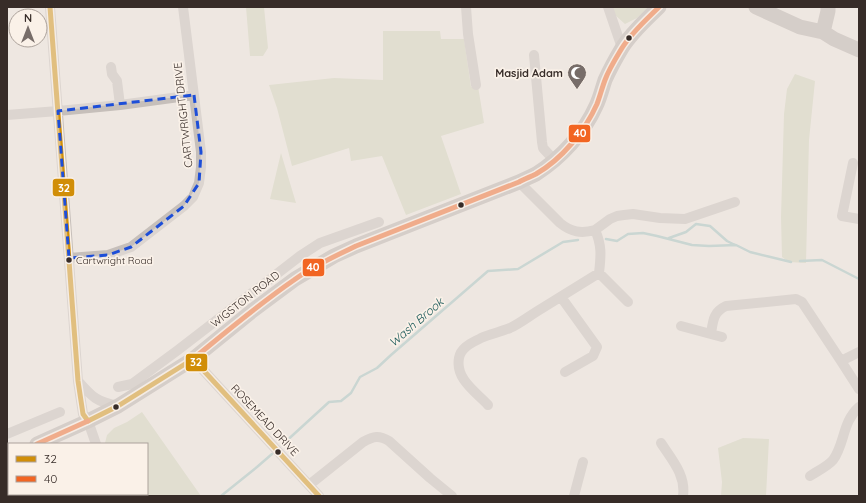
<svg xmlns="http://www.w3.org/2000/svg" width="866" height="503" font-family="Quicksand,sans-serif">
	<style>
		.green { fill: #d0d3ba }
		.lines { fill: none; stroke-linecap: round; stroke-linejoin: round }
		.stream { stroke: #9dc1bf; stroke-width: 2.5 }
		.street { stroke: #c6bfba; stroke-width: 10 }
		.secondary { stroke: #b7afaa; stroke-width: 15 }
		.bus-1-casing { stroke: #faf1e8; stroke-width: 8 }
		.bus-2-casing { stroke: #faf1e8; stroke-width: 8 }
		.bus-1 { stroke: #d18e08; stroke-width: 5 }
		.bus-2 { stroke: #f26522; stroke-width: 5 }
		.marked { fill: none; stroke: #1d4ed8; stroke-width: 3; stroke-dasharray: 8 5; stroke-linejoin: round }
		.bus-dot { fill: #372c28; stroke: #faf1e8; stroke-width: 1.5 }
		.labels { text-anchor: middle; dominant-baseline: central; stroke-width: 3.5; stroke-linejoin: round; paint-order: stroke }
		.bus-label { font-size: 10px; fill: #372c28; stroke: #faf1e8; text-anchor: start }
		.poi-label { font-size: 11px; font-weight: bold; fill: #372c28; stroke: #faf1e8; text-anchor: end }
		.street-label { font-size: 11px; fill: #372c28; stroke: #faf1e8 }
		.water-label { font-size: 12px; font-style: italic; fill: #1c5a5a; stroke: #faf1e8 }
		.line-badge { stroke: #faf1e8; stroke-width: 1.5 }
		.badge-label { font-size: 11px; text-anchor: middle; font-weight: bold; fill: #fff }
	</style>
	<rect width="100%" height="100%" fill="#eee7e1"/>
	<path class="green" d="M 246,7 L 264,7 L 268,48 L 263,56 L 250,56 Z
		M 612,7 L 649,7 L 637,18 L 625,24 L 615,15 Z
		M 383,31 L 440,31 L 441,39 L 464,39 L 471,87 L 478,86 L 484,123 L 441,136 L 461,194 L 406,215 L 382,156 L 351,161 L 349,148 L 292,166 L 277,108 L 269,85 L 334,78 L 383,80 Z
		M 795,74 L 815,81 L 809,140 L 806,263 L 789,262 L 782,257 L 781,217 L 784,114 L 787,89 Z
		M 281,153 L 296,203 L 270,199 Z
		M 142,412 L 201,496 L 111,496 L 111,494 L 147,494 L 147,444 L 106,444 L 105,443 L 107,435 L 114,428 L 127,422 Z
		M 743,438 L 769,439 L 766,496 L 721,496 L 722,482 L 718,448 Z
		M 9,469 L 9,494 L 97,494 L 97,496 L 7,496 L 7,470 Z"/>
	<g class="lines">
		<path class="stream" d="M 669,238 L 686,232 L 696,224 L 710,226 L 727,241 L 735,245
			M 606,239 L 617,241 L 628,234 L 643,233 L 657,236 L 692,245 L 709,246 L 736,245 L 750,252 L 791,262
			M 800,261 L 822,260 L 859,279
			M 282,445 L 329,402 L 341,401 L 351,393 L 360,377 L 377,368 L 391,355 L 488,271 L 518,269 L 563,242 L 578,240
			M 221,496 L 257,467 L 272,454"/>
		<path class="street" d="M 50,7 L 78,381 L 83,414 L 88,421 L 96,444
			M 466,7 L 468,34 L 476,85
			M 608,7 L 622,48
			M 534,55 L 542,142 L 543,148 L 554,160
			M 111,67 L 112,74 L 117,81 L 120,105
			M 7,115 L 58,111 L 120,105 L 194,95
			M 853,163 L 842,216 L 859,219
			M 595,230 L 610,219 L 617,216 L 624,215 L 633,214 L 660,218 L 685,219 L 735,202
			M 69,258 L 108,255 L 131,247 L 184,206 L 193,197 L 199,183 L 201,167 L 201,152 L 183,7
			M 599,273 L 628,302
			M 561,297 L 597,347 L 593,356 L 565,372
			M 681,326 L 722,337
			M 711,334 C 713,321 713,312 726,306 L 796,299 L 802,302 L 841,361 L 859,389
			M 193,359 L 319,496
			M 841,361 L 859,352
			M 78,381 C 92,397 97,402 118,406
			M 118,387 L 132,384 L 178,350 L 300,256 L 320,243 L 379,222
			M 488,405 C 476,392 455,379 459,358 C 461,347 472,343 481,338 C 490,334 500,332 510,328 C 519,324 528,317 536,312 C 557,299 578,286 599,273 C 601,256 602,245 595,230 C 581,234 571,232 560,223 L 519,182
			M 7,434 L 60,412
			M 661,443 C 672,460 686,475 683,496
			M 810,476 C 817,471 827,467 833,460 C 845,444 842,422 859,407
			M 309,485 L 363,442 C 374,436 379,435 389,441 L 430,478 L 452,496
			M 104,494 L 104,496
			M 574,496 L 583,462"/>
		<path class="secondary" d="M 756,7 L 800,27 L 823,32 L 834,39 L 859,50
			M 823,32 L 828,11 L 828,7
			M 37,444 L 88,421 L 118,406 L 193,359 L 252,311 L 295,279 L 334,256 L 356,246 L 519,182 C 525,179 530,177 536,174 C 561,158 584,133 596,106 C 600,98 602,89 605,80 C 610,69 616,58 622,48 C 632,32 646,20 659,7
			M 7,458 L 9,457"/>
		<defs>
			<path id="bus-1" d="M 50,7 L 78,381 L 83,414 L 88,421 L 118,406 L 193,359 L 319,496"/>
			<path id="bus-2" d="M 193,359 C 226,332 259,304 294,280 C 313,266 335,256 356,246 L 519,182 C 524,179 530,177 536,174 C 562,159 585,131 597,104 C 600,96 602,88 605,80 C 609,69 616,58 622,48 C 632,32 646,20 659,7
				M 37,444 L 88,421"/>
		</defs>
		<use href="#bus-1" class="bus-1-casing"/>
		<use href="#bus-2" class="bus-2-casing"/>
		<use href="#bus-1" class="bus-1"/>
		<use href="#bus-2" class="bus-2"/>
	</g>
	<path d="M0 0H866V503H0ZM 194,95 L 201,152 L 199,183 L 184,206 L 131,247 L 108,255 L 69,258 L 58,111 Z" fill="#eee7e1" fill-opacity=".55" fill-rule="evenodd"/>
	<path class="marked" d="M 194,95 L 201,152 L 199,183 L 184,206 L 131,247 L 108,255 L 69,258 L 58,111 Z"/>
	<defs>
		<symbol id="mosque-pin" viewBox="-11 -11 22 30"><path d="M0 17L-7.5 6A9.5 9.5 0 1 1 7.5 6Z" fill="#776d69" stroke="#faf1e8"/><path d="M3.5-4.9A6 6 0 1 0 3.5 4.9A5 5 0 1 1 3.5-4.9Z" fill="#fff"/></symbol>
	</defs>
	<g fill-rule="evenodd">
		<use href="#mosque-pin" x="566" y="62" width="22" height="30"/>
	</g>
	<g class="bus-dot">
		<circle cx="629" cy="38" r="3.5"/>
		<circle cx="461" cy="205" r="3.5"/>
		<circle cx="69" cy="260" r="3.5"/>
		<circle cx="116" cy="407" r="3.5"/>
		<circle cx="278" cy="452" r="3.5"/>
	</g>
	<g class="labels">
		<g class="bus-label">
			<text x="76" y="260">Cartwright Road</text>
		</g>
		<g class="poi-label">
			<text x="563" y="73">Masjid Adam</text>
		</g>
		<g class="street-label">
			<text transform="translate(183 115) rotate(-96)">CARTWRIGHT DRIVE</text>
			<text transform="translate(245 299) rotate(-38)">WIGSTON ROAD</text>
			<text transform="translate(265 420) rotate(47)">ROSEMEAD DRIVE</text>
		</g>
		<g class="water-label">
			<text transform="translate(416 322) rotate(-41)">Wash Brook</text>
		</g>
	</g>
	<g class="line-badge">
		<rect x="568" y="124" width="23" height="19" rx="4" fill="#f26522"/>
		<rect x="52" y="178" width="23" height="19" rx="4" fill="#d18e08"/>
		<rect x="302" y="258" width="23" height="19" rx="4" fill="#f26522"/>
		<rect x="185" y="353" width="23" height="19" rx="4" fill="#d18e08"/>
	</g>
	<g class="badge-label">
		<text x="580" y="137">40</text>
		<text x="64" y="192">32</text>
		<text x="313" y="271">40</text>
		<text x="196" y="366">32</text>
	</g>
	<rect width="866" height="503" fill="none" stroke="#372c28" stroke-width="16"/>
	<rect x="8" y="443" width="140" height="52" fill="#faf1e8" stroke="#aca29b"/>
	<rect x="16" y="456" width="20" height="6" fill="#d18e08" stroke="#aca29b"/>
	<text x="44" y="463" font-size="12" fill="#372c28">32</text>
	<rect x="16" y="476" width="20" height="6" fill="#f26522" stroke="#aca29b"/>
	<text x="44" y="483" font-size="12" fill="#372c28">40</text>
	<g transform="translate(28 28)"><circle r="19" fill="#faf1e8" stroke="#aca29b"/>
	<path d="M0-3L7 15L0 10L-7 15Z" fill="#776d69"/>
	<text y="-6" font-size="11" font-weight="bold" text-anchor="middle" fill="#372c28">N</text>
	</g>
</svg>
